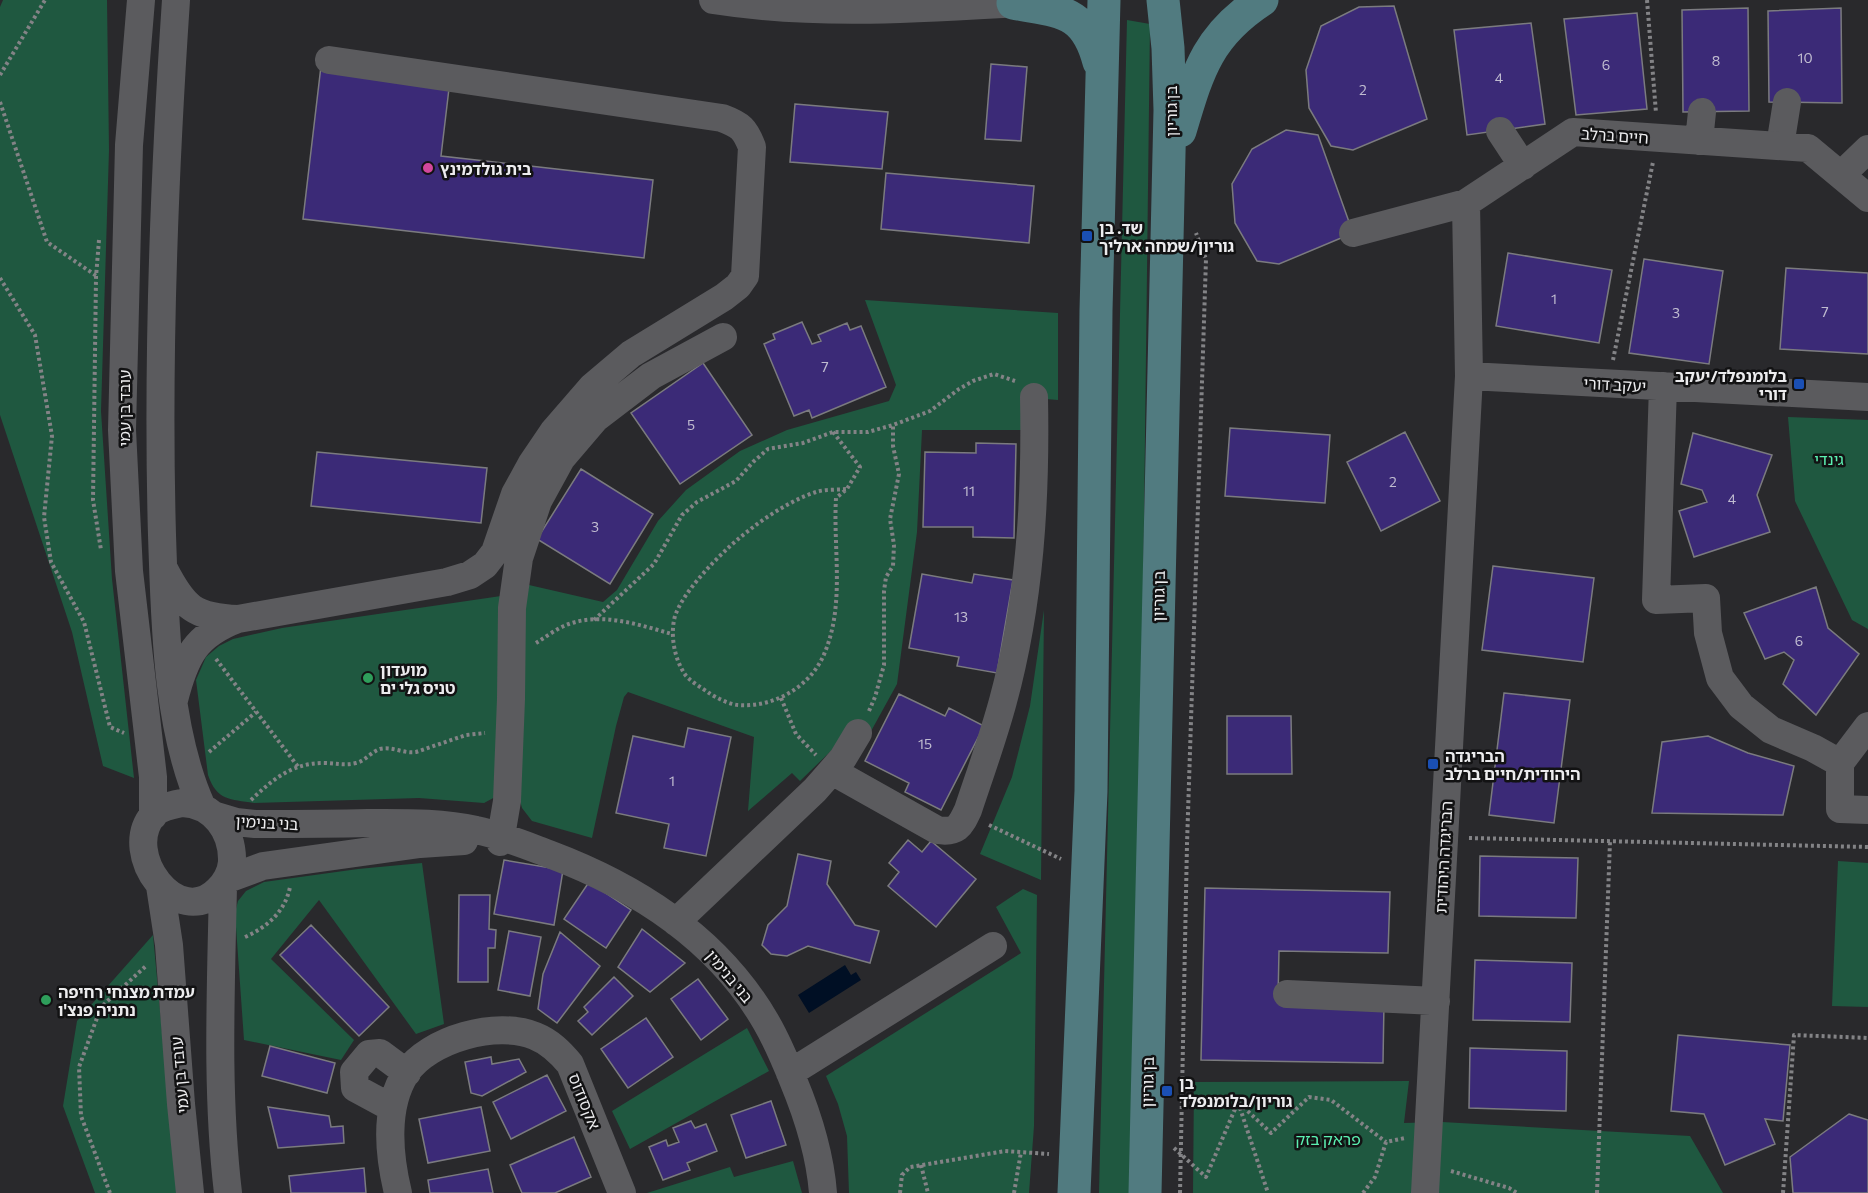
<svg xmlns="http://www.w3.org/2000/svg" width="1868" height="1193" font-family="Commissioner,'Noto Sans Hebrew',sans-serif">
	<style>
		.green { fill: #1f5840 }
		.water { fill: #000f24 }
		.building { fill: #3b2a77; stroke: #7b7b7f; stroke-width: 1.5 }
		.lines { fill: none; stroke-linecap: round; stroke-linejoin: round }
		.path { stroke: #838386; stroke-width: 4; stroke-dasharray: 3 3; stroke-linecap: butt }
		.minor { stroke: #5b5b5e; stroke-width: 28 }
		.major { stroke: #517b80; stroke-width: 33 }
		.hotel-dot { fill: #d1479c; stroke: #121213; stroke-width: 2 }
		.transit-dot { fill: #1a4fb4; stroke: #121213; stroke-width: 2 }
		.leisure-dot { fill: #2e9e5b; stroke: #121213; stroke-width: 2 }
		.labels { text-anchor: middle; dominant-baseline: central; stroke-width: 5; stroke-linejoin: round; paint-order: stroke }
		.number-label { font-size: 14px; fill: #c0bcd0 }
		.street-label { font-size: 16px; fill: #ececee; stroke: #121213 }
		.poi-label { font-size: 16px; font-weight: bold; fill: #ececee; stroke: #121213; text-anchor: start }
		.park-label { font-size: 16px; fill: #5cf1b2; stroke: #121213 }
	</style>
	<rect width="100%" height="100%" fill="#29292c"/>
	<path class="green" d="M 3,0 L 107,0 L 109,150 L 101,411 L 112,579 L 134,778 L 103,766 L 72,632 L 0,415 L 0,7 Z
		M 1127,20 L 1150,24 L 1139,930 L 1132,1193 L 1099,1193 Z
		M 865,300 L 1058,313 L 1058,400 L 1022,397 L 1025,430 L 922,430 L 917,532 L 897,684 L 870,733 L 836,746 L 800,781 L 792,773 L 748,811 L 754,737 L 628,692 L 624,697 L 616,726 L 592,838 L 532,821 L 522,808 L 519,797 L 522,622 L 529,585 L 603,602 L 617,590 L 658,521 L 686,490 L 740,451 L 787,430 L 889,401 L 896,385 Z
		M 1788,417 L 1868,420 L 1868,629 L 1852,620 L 1795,501 Z
		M 501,596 L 497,796 L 484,803 L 419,798 L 254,803 C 230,799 217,801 208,775 L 196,680 L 206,657 L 219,646 L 233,639 L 282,628 Z
		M 1044,610 L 1041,880 L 980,854 L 1012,777 L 1030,706 Z
		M 1838,861 L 1868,863 L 1868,1007 L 1832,1006 Z
		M 422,863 L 444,1024 L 416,1034 L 319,900 L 271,959 L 354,1040 L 341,1060 L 244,1040 L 235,913 L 238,901 L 246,891 L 264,882 L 358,869 Z
		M 1023,889 L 1037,895 L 1034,1126 L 1029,1193 L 849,1193 L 847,1136 L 838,1104 L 826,1076 L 1021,953 L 996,907 Z
		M 153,935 L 177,1193 L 95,1193 L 63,1106 L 77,1021 Z
		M 747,1028 L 769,1071 L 630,1149 L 612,1111 Z
		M 1409,1081 L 1404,1123 L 1442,1122 L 1690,1136 L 1723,1193 L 1193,1193 L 1194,1082 Z
		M 793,1161 L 802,1193 L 647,1193 L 730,1167 L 734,1177 Z"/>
	<path class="water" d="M 845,965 L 851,975 L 856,972 L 861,980 L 809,1013 L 798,995 Z"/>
	<path class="building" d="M 1394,6 L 1427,119 L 1353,150 L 1331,146 L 1309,108 L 1306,70 L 1321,26 L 1359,7 Z
		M 1748,8 L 1749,111 L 1683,112 L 1682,10 Z
		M 1841,8 L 1842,103 L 1769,102 L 1768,11 Z
		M 1637,13 L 1647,109 L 1576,115 L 1564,19 Z
		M 1531,23 L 1545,124 L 1467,135 L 1454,30 Z
		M 991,64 L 1027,67 L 1021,141 L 985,139 Z
		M 321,66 L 450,80 L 441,156 L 653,180 L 644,258 L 303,219 Z
		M 795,104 L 888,112 L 882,169 L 790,162 Z
		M 1286,130 L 1318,135 L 1353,233 L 1279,264 L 1257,261 L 1235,223 L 1232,184 L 1252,149 Z
		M 886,173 L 1034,186 L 1029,243 L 881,229 Z
		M 1508,253 L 1612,270 L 1599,343 L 1496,326 Z
		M 1644,259 L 1723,271 L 1709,364 L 1629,353 Z
		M 1786,268 L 1868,273 L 1868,354 L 1780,349 Z
		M 802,322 L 812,344 L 821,341 L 818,335 L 847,323 L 850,330 L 861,326 L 886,387 L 812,418 L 809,410 L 794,416 L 764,344 L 775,339 L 773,334 Z
		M 703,363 L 752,435 L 680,484 L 631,413 Z
		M 1230,428 L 1330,435 L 1325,503 L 1225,496 Z
		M 1405,432 L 1440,501 L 1381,531 L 1347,462 Z
		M 1693,433 L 1772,455 L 1757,495 L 1770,532 L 1694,557 L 1679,511 L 1707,502 L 1702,490 L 1681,484 Z
		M 976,443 L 1016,444 L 1014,538 L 973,537 L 973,527 L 923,527 L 925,452 L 976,453 Z
		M 317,452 L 487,468 L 481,523 L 311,506 Z
		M 581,469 L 653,514 L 610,584 L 537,539 Z
		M 1493,566 L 1594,578 L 1583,662 L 1482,650 Z
		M 922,574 L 972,583 L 974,574 L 1013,580 L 997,673 L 957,666 L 959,657 L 909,648 Z
		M 1816,587 L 1828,628 L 1859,654 L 1816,715 L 1783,684 L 1794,660 L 1784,652 L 1765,659 L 1744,613 Z
		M 1504,693 L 1570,700 L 1554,823 L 1489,815 Z
		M 899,694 L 945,716 L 949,708 L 984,726 L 941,810 L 905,792 L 909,783 L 865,761 Z
		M 1227,716 L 1291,716 L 1292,774 L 1227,774 Z
		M 688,728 L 731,737 L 706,856 L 664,848 L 669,824 L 616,813 L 633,736 L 684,747 Z
		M 1708,736 L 1748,753 L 1794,766 L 1783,815 L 1652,813 L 1662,742 Z
		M 908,840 L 922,852 L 931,841 L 976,879 L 936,927 L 888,886 L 899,872 L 889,863 Z
		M 798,854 L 831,861 L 827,884 L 855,925 L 879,931 L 870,963 L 808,946 L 787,956 L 771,954 L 762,945 L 768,925 L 787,906 Z
		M 1480,856 L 1578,858 L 1576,918 L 1479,916 Z
		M 504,860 L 563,870 L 554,925 L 494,914 Z
		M 589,882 L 631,910 L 606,948 L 564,919 Z
		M 1205,888 L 1390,892 L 1388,953 L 1279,951 L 1278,1000 L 1384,1002 L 1383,1063 L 1201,1060 Z
		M 459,895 L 490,895 L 489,929 L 496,930 L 495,948 L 488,948 L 488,982 L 458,982 Z
		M 311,925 L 389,1007 L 359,1036 L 280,955 Z
		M 642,929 L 685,963 L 650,992 L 618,967 Z
		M 509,931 L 541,937 L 530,996 L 498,990 Z
		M 560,932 L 600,966 L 557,1023 L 538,1009 L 543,974 Z
		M 1475,960 L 1572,963 L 1570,1022 L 1473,1020 Z
		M 614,977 L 633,996 L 592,1035 L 578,1021 L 588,1012 L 584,1007 Z
		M 698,979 L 728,1019 L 701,1040 L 671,999 Z
		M 646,1018 L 673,1057 L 628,1088 L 601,1049 Z
		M 1678,1035 L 1790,1045 L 1783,1121 L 1765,1119 L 1775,1144 L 1725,1165 L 1704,1114 L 1671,1111 Z
		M 270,1046 L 335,1063 L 327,1093 L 262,1076 Z
		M 1470,1048 L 1567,1051 L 1566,1111 L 1469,1108 Z
		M 491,1057 L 492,1064 L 519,1059 L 526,1072 L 482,1096 L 471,1093 L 465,1062 Z
		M 547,1075 L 566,1111 L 511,1139 L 493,1102 Z
		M 771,1101 L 786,1145 L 746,1158 L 731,1115 Z
		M 268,1107 L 329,1116 L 331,1127 L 343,1126 L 344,1143 L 278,1148 Z
		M 481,1107 L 490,1151 L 428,1163 L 419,1119 Z
		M 1849,1114 L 1868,1120 L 1868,1193 L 1793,1193 L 1790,1157 Z
		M 691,1121 L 695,1128 L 706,1124 L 717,1151 L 687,1163 L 690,1170 L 663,1180 L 649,1147 L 666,1140 L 668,1146 L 679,1142 L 673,1128 Z
		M 574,1137 L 591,1177 L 555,1193 L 522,1193 L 510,1165 Z
		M 364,1168 L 366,1193 L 291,1193 L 289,1176 Z
		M 488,1169 L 493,1193 L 430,1193 L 428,1180 Z"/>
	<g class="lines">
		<path class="path" d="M 1647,0 L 1656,113
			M 0,75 L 45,0
			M 0,102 L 47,242 L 98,277
			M 99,240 L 96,277 L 93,500 L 101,550
			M 0,278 L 35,335 L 52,436 L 44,517 L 51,562 L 84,622 L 110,727 L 124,733
			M 1613,360 L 1653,162
			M 833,432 L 860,467 L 847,489 L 836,498 C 833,549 845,603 825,652 C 812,686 774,708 738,705 C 728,704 717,698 709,693 C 701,687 689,681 684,673 C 674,657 670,634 675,616 C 683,593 710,565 728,548 C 751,527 785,502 816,492 C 825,489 837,490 847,489
			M 594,620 L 654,564 L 682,515 L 697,502 L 736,481 L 753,462 L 768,449 L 803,443 L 833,432 L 868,432 L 893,425 L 930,411 L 959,389 L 973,381 L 994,374 L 1015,381
			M 536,643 C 546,637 557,628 569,624 C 602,612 640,625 672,634
			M 216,659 L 299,768
			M 781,698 L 796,734 L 816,755
			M 869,711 L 875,697 L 884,665 L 884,591 L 886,577 L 893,566 L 894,545 L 890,519 L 899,474 L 893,446 L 893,425
			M 209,752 L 256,712
			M 251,800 C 272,780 292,763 323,763 C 335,763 344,766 356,763 C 365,761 371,752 380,749 C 392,746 404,754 416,752 L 466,735 L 485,733
			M 989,825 L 1061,859
			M 1469,838 L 1868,847
			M 245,937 C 267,927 285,912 290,887
			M 1238,1102 L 1268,1193
			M 1174,1148 L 1206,1177 L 1238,1102 L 1271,1133 L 1309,1097 L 1331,1100 L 1386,1142
			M 921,1165 L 928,1193
			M 1451,1171 L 1509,1188 L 1517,1193
			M 110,1193 L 81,1116 L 79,1067 L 101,1007 L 146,966
			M 900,1193 L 902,1175 L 910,1167 L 1005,1151 L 1049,1154
			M 1014,1193 L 1021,1152
			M 1180,1193 L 1187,844 L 1206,259 L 1196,233
			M 1363,1193 L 1375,1177 L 1386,1142 L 1405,1138
			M 1597,1193 L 1610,841
			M 1783,1193 L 1794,1035 L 1868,1038"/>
		<path class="minor" d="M 141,0 L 129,145 L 122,430 L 129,571 L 153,777 L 153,816
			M 176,0 C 164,178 157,356 162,535 C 165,621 166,728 202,807
			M 713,0 C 820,17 928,8 1037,2
			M 1500,131 L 1523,166
			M 1699,141 L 1702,112
			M 1780,146 L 1787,102
			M 1841,175 L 1868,149
			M 1353,233 L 1466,203
			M 1469,376 L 1868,397
			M 1663,386 L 1656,600 L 1706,598 L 1708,633 L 1720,678 L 1741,706 L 1771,730 L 1813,748 L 1840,763
			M 164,569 C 184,608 194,617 238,619
			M 174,700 C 185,657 195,635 238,619 L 447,582 L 470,575 L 485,565 L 495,552 L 515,494 L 532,463 L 553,432 L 592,387 L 631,354 L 724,297 L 738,286 L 745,276 L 752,147 C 745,129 741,125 722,118 L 329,60
			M 1868,726 L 1840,763 L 1840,809 L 1868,810
			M 832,771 L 937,830 C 957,833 960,827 968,810 C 980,774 993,738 1003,701 C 1030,602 1036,499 1034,397
			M 182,803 C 213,804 233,831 232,862 C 231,873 226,882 218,890 C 178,931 120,854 153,815 C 160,807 172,805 182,803 Z
			M 216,816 L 236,822 L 255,824 C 292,824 330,824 368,823 C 404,823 441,822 476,830 C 501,835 525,845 549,854 C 637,887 718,939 766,1022 C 777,1041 785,1060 793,1080 C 808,1116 820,1154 823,1193
			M 500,842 L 507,801 L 511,699 L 512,608 L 519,558 L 538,501 L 561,459 L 596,418 L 651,376 L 723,337
			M 228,879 L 263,866 L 420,844 L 464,841
			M 160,886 L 169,945 L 181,1104 L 190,1193
			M 223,886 C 221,988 216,1091 228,1193
			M 676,922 L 815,790 L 843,758 L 858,733
			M 1287,994 L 1436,1001
			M 790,1073 L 993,946
			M 392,1108 L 355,1088 L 354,1072 L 369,1054 L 380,1053 L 407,1073
			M 398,1193 C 389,1156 384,1107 406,1073 C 429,1039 497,1020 535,1036 C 550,1042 560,1052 570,1064 L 622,1193
			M 1425,1193 L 1469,376 L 1466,203 L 1573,132 L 1808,148 L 1868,198"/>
		<path class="major" d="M 1013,3 C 1060,12 1085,9 1099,62
			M 1180,131 C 1198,71 1207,36 1262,0
			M 1074,1193 L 1091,791 L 1096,311 L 1104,0
			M 1145,1193 L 1170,110 L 1168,48 L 1163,0"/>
	</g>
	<circle class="hotel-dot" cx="428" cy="168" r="6"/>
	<g class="transit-dot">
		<rect x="1081" y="230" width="12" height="12" rx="3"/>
		<rect x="1793" y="378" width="12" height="12" rx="3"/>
		<rect x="1427" y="758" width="12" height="12" rx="3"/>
		<rect x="1161" y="1085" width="12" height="12" rx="3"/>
	</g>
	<g class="leisure-dot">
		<circle cx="368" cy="678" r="6"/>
		<circle cx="46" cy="1000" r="6"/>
	</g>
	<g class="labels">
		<g class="number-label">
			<text x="1805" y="57">10</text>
			<text x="1716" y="60">8</text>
			<text x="1606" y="64">6</text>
			<text x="1499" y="77">4</text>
			<text x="1363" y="89">2</text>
			<text x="1554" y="298">1</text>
			<text x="1825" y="311">7</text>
			<text x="1676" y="312">3</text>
			<text x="825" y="366">7</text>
			<text x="691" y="424">5</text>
			<text x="1393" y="481">2</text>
			<text x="969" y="490">11</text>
			<text x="1732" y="498">4</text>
			<text x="595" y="526">3</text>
			<text x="961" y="616">13</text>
			<text x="1799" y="640">6</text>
			<text x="925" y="743">15</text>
			<text x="672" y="780">1</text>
		</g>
		<g class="street-label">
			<text transform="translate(1170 111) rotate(-90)">בן גוריון</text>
			<text transform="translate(1615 135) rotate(4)">חיים ברלב</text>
			<text transform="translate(1615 384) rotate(3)">יעקב דורי</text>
			<text transform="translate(123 408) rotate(-90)">עובד בן עמי</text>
			<text transform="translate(1158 596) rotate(-89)">בן גוריון</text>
			<text transform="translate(267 822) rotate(3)">בני בנימין</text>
			<text transform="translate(1443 857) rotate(-87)">הבריגדה היהודית</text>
			<text transform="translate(730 976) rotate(50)">בני בנימין</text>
			<text transform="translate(179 1075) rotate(-95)">עובד בן עמי</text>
			<text transform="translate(1147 1082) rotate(-89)">בן גוריון</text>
			<text transform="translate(585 1101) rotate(68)">אקסודוס</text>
		</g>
		<g class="poi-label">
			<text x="440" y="168">בית גולדמינץ</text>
			<text x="1099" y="227">שד. בן<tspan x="1099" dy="18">גוריון/שמחה ארליך</tspan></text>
			<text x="1787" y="375" text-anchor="end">בלומנפלד/יעקב<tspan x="1787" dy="18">דורי</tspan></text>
			<text x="380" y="669">מועדון<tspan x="380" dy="18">טניס גלי ים</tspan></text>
			<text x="1445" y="755">הבריגדה<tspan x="1445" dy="18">היהודית/חיים ברלב</tspan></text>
			<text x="58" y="991">עמדת מצנחי רחיפה<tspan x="58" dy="18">נתניה פנצ'ו</tspan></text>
			<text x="1179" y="1082">בן<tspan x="1179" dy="18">גוריון/בלומנפלד</tspan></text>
		</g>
		<g class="park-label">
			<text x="1829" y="458">גינדי</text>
			<text x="1328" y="1138">פראק בזק</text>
		</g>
	</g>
</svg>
